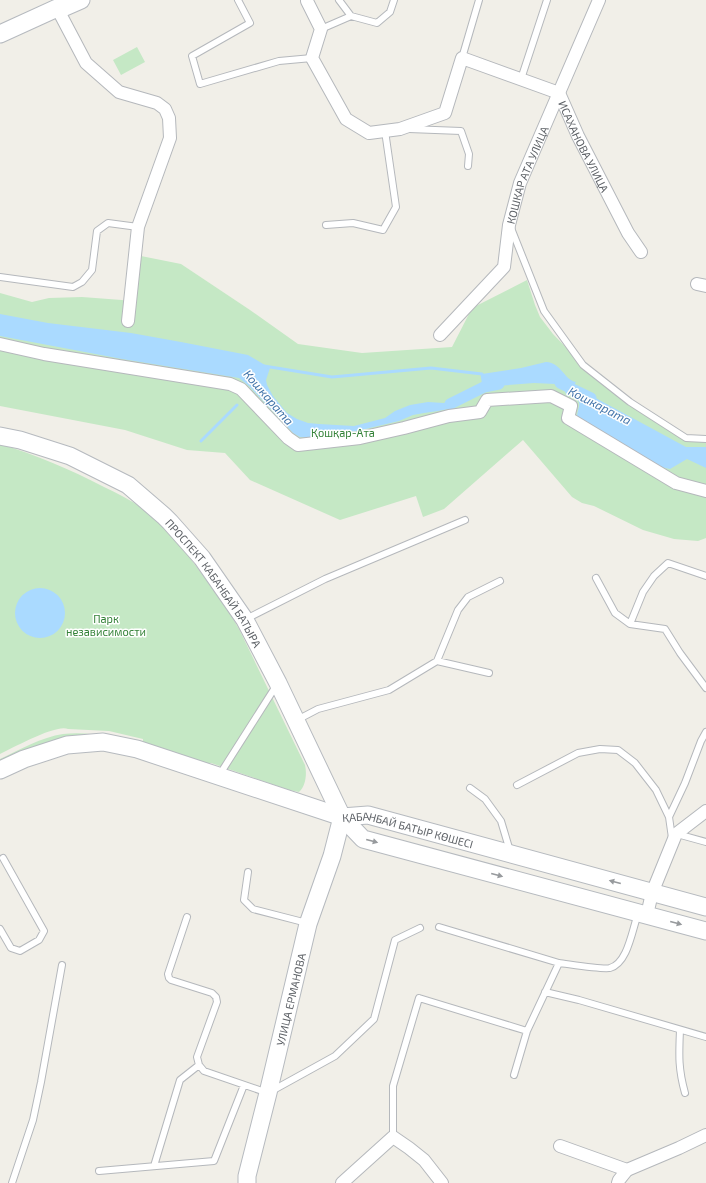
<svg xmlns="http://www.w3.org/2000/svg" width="706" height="1183" font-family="'Exo 2',sans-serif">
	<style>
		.green { fill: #c5e8c5 }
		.water { fill: #aadaff }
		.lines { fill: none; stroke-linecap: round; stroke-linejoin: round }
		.stream { stroke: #aadaff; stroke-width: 3 }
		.canal { stroke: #aadaff; stroke-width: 11 }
		.lane-casing { stroke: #b5b8bc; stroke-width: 8 }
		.street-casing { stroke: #b5b8bc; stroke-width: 14 }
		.secondary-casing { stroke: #b6babf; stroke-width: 19 }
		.lane { stroke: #fff; stroke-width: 6 }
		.street { stroke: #fff; stroke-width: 12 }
		.secondary { stroke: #fff; stroke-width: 17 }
		.oneway { fill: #979a9d }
		.labels { text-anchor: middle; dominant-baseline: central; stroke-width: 3; stroke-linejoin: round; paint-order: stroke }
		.street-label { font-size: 11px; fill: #5f6368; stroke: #fff }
		.park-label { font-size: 11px; fill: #348238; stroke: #fff }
		.water-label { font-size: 12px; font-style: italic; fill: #4174aa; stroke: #fff }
	</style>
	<rect width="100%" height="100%" fill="#f1efe8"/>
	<path class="green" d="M 137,47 L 145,62 L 121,75 L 113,60 Z
		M 141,256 L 181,264 L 250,310 L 298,344 L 362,353 L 452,347 L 472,308 L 527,280 L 535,305 L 540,317 L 553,334 L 583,365 L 686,438 L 706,440 L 706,538 L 698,541 L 674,539 L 643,530 L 594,506 L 582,503 L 572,497 L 523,440 L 444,509 L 423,517 L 416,496 L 340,520 L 250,480 L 225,453 L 187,450 L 125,430 L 0,406 L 0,293 L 32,302 L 49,298 L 82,297 L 135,301 Z
		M 0,444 C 36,455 70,469 104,487 C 117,493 131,500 143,509 C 170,529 195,564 214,591 C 223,604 232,616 239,629 L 305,765 C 307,773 306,786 299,792 L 289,790 L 211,763 L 201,763 L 135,743 L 0,762 L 0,759 C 19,750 42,737 63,734 C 90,731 116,738 143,742 L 143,739 L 109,731 L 68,729 C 56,724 13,748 0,754 Z"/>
	<path class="water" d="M 0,314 L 48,323 L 131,333 L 181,342 L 248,355 L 270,368 L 266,380 L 267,385 L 273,396 L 287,413 L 297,419 L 308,423 L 319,424 L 354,426 L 385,418 L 395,411 L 410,405 L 428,402 L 444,403 L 462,396 L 462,403 L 453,408 L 438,411 L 424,413 L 413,415 L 399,421 L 357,431 L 310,438 L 300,437 L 293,433 L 249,386 L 239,378 L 122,359 L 0,336 Z
		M 546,362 C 562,363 564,380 576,382 L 567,396 L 564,389 L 555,384 L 534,383 L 484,387 L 482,374 L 521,368 Z
		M 579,389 L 686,447 L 706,447 L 706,468 L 687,459 L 670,469 L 661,467 L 577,416 C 578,406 583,403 574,397 Z
		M15 613a25 25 0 1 1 50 0a25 25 0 1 1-50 0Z"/>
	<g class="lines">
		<path class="stream" d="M 264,366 L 332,377 L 431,368 L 482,374 L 484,387
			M 201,441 L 237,405"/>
		<path class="canal" d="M 560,383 L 591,398
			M 450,404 L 484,387 L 499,384"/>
		<defs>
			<path id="lane" d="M 238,0 L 250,23 L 192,56 L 200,84 L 279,61 L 312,58
				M 339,0 L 351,16 L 377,23 L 390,12 L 394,0
				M 321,29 L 351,16
				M 462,58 L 479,0
				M 521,79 L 547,0
				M 409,129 L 461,131 L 469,154 L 468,166
				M 326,225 L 353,223 L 383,230 L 396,207 L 385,131
				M 511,228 L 544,311 L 583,365 L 630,402 L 686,438 L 706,439
				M 0,277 L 73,287 L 82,282 L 92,270 L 97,231 L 108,223 L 138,227
				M 596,578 L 615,613 L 630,624 L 665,629 L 680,653 L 706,688
				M 246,619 L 325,579 L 465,520
				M 630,624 L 643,592 L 654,576 L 668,563 L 706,576
				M 437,661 L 458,610 L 468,597 L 500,581
				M 297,720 L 318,709 L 389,690 L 437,661 L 489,673
				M 220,774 L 276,686
				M 517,785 L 578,753 L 600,749 L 618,750 L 635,763 L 656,790 L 669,817
				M 470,788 L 485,799 L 501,821 L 510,851
				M 677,834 L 706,842
				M 672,838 L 669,817 L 685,783 L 701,741 L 706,732
				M 248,872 L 244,900 L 253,909 L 307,923
				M 187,917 L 168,974 L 169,978 L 171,980 L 212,993 L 216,997 L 217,1002 L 197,1057 L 199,1065 L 204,1071 L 268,1093 L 335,1056 L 374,1019 L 395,940 L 420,928
				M 439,927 L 559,963
				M 0,929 L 11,948 L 20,951 L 39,940 L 44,931 L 3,858
				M 545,992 L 579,1000 L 706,1037
				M 680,1030 C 679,1054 678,1068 685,1093
				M 514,1075 L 527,1031
				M 393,1137 L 393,1086 L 419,998 L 527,1031 L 559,963 C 568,964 604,970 610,968 C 628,963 632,930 638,914
				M 154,1166 L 180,1080 L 199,1065
				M 99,1171 L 214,1161 L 244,1085
				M 12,1183 L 33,1120 L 41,1082 L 62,965"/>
			<g id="street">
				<path id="s1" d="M 307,1 L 321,29 L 312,58 L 346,119 L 369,133 L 400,129 L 445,113 L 462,58 L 559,93 L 578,136 L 628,233 L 641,252"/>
				<path d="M 57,8 L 86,63 L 119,92 L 157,103 L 165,109 L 169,118 L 170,138 L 138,227 L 128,321"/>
				<path d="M 697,284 L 706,286"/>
				<path id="s2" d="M 440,335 L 504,267 L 509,225 L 520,183 L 599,0"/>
				<path d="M 0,344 L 44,354 L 230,384 L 241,389 L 288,438 L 298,445 L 360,438 L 404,428 L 449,416 L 480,412 L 487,400 L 551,396 L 571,406 L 568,418 L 676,483 L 706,491"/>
				<path d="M 647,915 L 652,893 L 676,834 L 706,811"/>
				<path d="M 560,1146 L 627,1170 L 679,1148 L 706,1135"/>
				<path d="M 342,1183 L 393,1137 L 409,1148 L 424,1160 L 442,1183"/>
				<path d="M 618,1183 L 619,1180 L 627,1170"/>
			</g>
			<g id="secondary">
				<path d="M 0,34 L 57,8 L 65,7 L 81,0"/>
				<path id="s3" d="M 0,436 L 20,440 L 70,456 L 128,485 L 164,516 L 170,522 L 202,558 L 245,620 L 278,683 L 342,817 L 363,839 L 706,931"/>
				<path id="s4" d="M 0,770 L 24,759 L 67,745 L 103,742 L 137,749 L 342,817 L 368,815 L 706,907"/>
				<path id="s5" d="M 247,1183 L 247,1176 L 268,1093 L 308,924 L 332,856 L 342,817"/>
			</g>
		</defs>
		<use href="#lane" class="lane-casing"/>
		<use href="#street" class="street-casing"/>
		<use href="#secondary" class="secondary-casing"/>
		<use href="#lane" class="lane"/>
		<use href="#street" class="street"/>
		<use href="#secondary" class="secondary"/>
	</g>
	<defs><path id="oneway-solid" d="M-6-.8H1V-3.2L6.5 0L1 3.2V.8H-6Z"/></defs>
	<g class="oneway">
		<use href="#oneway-solid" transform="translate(372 841) rotate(15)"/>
		<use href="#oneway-solid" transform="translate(497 875) rotate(15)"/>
		<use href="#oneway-solid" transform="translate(615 882) rotate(-165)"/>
		<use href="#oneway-solid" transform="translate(676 923) rotate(15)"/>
	</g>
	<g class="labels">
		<g class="street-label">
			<text stroke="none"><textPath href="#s1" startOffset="457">ИСАХАНОВА УЛИЦА</textPath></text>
			<text stroke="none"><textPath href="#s2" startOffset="189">КОШКАР АТА УЛИЦА</textPath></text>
			<text stroke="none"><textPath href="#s3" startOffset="269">ПРОСПЕКТ КАБАНБАЙ БАТЫРА</textPath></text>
			<text stroke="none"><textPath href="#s4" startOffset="426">ҚАБАНБАЙ БАТЫР КӨШЕСІ</textPath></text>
			<text stroke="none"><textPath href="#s5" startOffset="189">УЛИЦА ЕРМАНОВА</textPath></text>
		</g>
		<g class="park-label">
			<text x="343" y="432">Қошқар-Ата</text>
			<text x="106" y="618">Парк<tspan x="106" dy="13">независимости</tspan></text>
		</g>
		<g class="water-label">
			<text transform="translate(269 397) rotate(49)">Кошкарата</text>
			<text transform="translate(600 405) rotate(27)">Кошкарата</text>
		</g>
	</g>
</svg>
